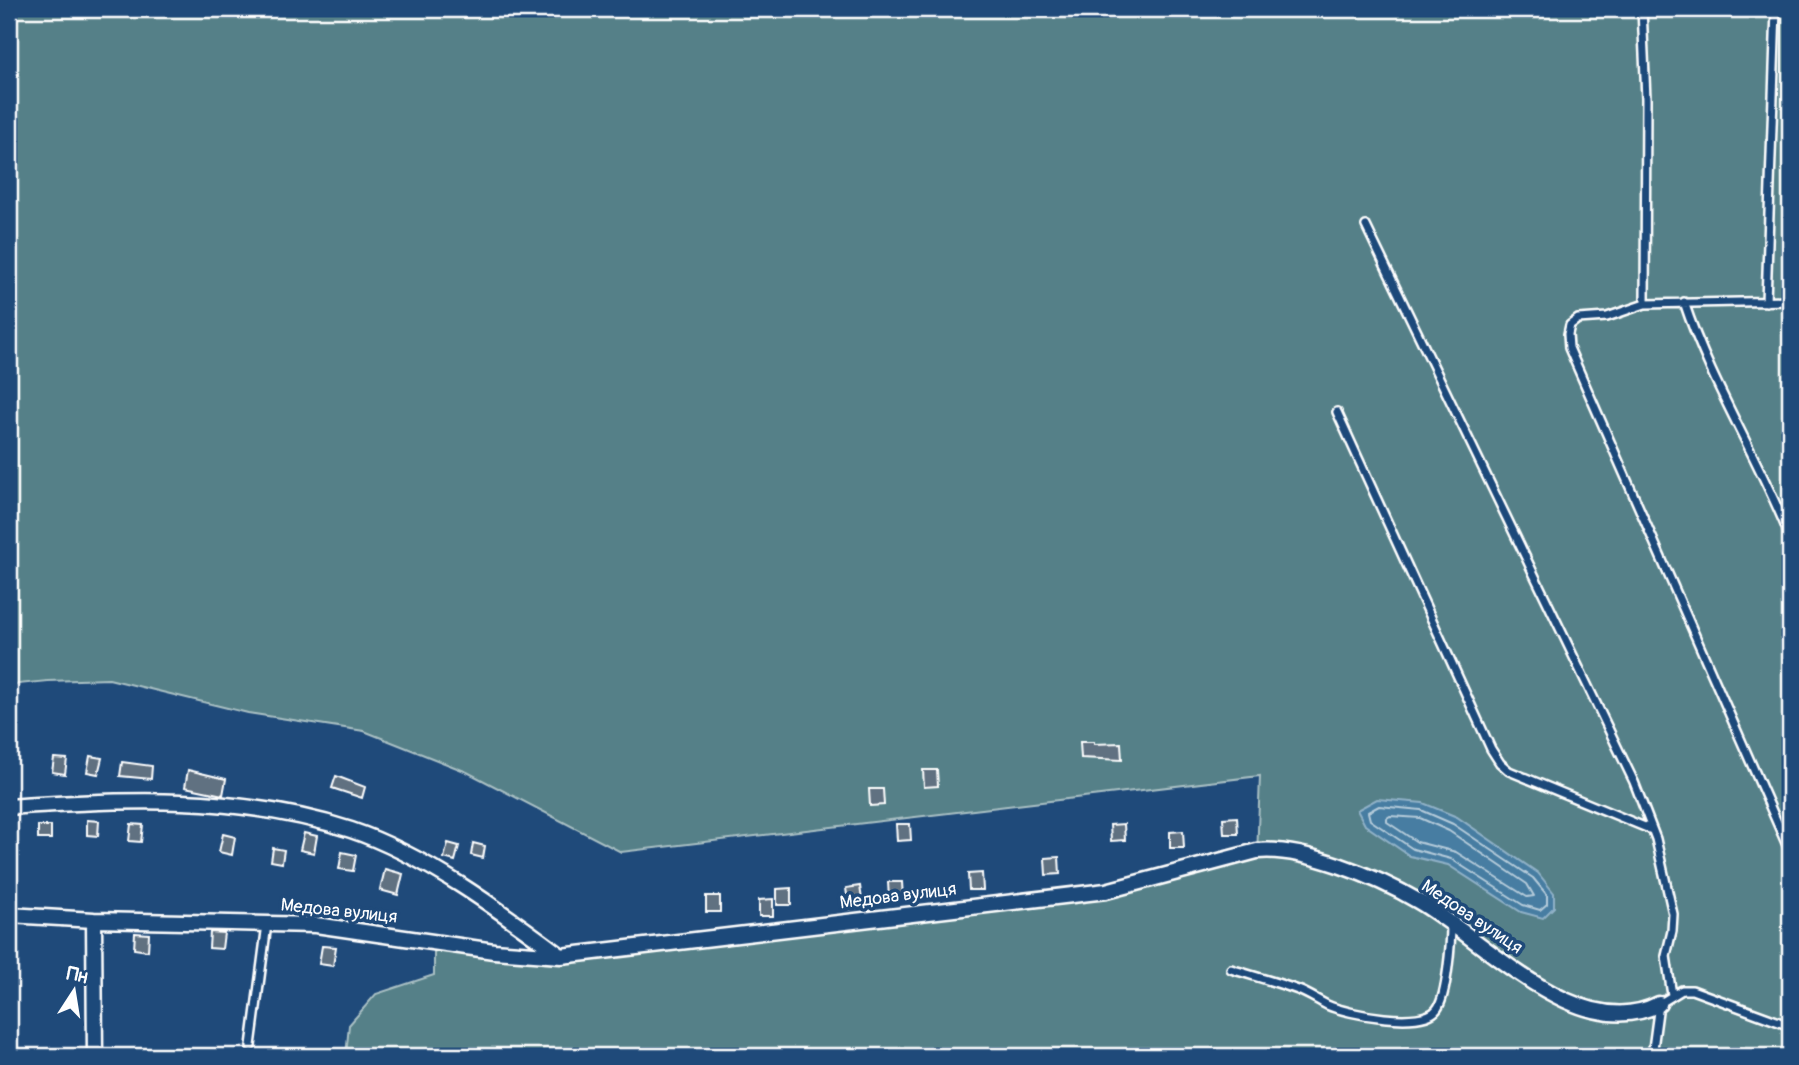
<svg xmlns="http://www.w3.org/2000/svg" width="1799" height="1065" font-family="Pangolin,sans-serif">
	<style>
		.green { fill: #558088; stroke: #aac0c4; stroke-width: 2 }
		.water { fill: #467da2; stroke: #90b1c7; stroke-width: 2 }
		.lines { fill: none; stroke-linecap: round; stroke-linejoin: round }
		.shore { stroke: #b5cbda; stroke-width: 2 }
		.building { fill: #617181; stroke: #fff; stroke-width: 2 }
		.lane-casing { stroke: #fff; stroke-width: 12 }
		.street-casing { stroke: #fff; stroke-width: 19 }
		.lane { stroke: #1f4a7a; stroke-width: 7 }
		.street { stroke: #1f4a7a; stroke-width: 14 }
		.labels { text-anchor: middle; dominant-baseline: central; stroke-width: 7; stroke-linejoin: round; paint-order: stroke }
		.street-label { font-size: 18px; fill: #fff; stroke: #1f4a7a }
	</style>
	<rect width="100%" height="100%" fill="#1f4a7a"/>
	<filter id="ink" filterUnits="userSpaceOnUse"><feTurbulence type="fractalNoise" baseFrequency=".0143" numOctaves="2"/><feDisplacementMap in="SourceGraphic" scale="14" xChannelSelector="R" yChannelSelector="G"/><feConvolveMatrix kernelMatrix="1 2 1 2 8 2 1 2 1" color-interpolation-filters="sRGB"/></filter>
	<g filter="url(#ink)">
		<path class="green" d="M 9,9 L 1790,9 L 1790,1056 L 346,1056 L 349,1025 L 376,994 L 434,975 L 434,948 L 565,961 L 1111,897 L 1257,857 L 1260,776 L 621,852 L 467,772 L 364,731 L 248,713 L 109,679 L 48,681 L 9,685 Z"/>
		<path class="water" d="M 1377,799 L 1423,803 L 1457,817 L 1538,873 L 1554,893 L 1554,907 L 1543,918 L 1521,912 L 1448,865 L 1410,856 L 1365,825 L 1357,810 Z"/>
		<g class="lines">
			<path class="shore" d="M 1379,806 L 1421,810 L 1453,824 L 1533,878 L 1547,895 L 1547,904 L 1540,910 L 1523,905 L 1451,859 L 1413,849 L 1370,820 L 1368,812 Z
				M 1390,816 L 1420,818 L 1449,831 L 1527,884 L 1534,896 L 1527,897 L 1456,852 L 1417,842 L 1387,822 L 1387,818 Z"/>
		</g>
		<path class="building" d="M 1080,742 L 1094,742 L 1094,744 L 1121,743 L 1122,760 L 1081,758 Z
			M 90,756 L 102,758 L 98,774 L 87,772 Z
			M 54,758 L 67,759 L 65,774 L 52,772 Z
			M 122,762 L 152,766 L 151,779 L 120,776 Z
			M 188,770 L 226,779 L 223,795 L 185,787 Z
			M 923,770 L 937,770 L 938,786 L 924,787 Z
			M 336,776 L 365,787 L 362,798 L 332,788 Z
			M 869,789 L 883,789 L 884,805 L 870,806 Z
			M 1237,817 L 1238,834 L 1224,834 L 1223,818 Z
			M 87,820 L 99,821 L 98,836 L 87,835 Z
			M 131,824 L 143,825 L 141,842 L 129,841 Z
			M 896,824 L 910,824 L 911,840 L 897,841 Z
			M 1124,824 L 1125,840 L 1111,841 L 1110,825 Z
			M 38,826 L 51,826 L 51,839 L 38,839 Z
			M 1183,831 L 1184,848 L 1170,848 L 1170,832 Z
			M 304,833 L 317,836 L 314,853 L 300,850 Z
			M 223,834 L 235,837 L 232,855 L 219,852 Z
			M 448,843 L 459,846 L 455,861 L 444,858 Z
			M 473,843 L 485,846 L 483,858 L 471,855 Z
			M 273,848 L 284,850 L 282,863 L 271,861 Z
			M 342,852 L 356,855 L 353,871 L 339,869 Z
			M 1059,857 L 1060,874 L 1046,875 L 1045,858 Z
			M 385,869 L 403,874 L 398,895 L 380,890 Z
			M 982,873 L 983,890 L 969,890 L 968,874 Z
			M 888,882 L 902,882 L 903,898 L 889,899 Z
			M 860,886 L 863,907 L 849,909 L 846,888 Z
			M 791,888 L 791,905 L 777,905 L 777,889 Z
			M 706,896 L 720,896 L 720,912 L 706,912 Z
			M 773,899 L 773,916 L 759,916 L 759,900 Z
			M 210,932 L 224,933 L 222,949 L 209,948 Z
			M 135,933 L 149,934 L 148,951 L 134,949 Z
			M 322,946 L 336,947 L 333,966 L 319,964 Z"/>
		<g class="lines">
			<defs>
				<path id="lane" d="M 1642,9 L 1646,99 L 1645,304
					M 1366,226 L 1634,782 L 1656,839 L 1673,914 L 1672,931 L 1666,956 L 1672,995
					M 1790,301 L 1645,304 L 1607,317 L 1578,319 L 1570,325 L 1568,334 L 1569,348 L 1790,852
					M 1684,302 C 1711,384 1758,457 1790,537
					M 1766,302 L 1776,9
					M 1337,412 L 1491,749 L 1500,763 L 1509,771 L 1652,830
					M 1231,969 C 1253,976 1276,982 1298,990 C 1309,994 1317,1000 1327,1005 C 1347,1014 1423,1029 1437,1009 C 1447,996 1451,942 1451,924
					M 251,1046 L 267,924
					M 1652,1056 L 1659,1004 L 1682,990 L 1692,990 L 1790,1026"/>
				<path id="street" d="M 9,807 C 122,799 242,794 351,830 C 425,855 498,909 560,955
					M 9,915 L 94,920 L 316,925 L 494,951 L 561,956 L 1106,891 L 1257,851 C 1302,846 1379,878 1418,901 C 1483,938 1578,1046 1659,1004
					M 94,920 L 95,1056"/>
			</defs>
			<use href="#lane" class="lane-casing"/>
			<use href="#street" class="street-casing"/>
			<use href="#lane" class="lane"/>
			<use href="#street" class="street"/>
		</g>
	</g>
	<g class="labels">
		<g class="street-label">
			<text transform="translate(898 896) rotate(-7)">Медова вулиця</text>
			<text transform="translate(339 911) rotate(6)">Медова вулиця</text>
			<text transform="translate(1472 917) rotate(34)">Медова вулиця</text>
		</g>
	</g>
	<rect width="1799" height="1065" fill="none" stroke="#1f4a7a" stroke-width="35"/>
	<rect x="18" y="18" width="1764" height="1030" fill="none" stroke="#fff" stroke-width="2.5" filter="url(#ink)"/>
	<g transform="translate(74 991) rotate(12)" stroke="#1f4a7a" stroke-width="5" paint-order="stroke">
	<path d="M0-5L12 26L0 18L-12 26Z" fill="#ffffff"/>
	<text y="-10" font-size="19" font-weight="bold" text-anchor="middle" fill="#ffffff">Пн</text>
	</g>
</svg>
